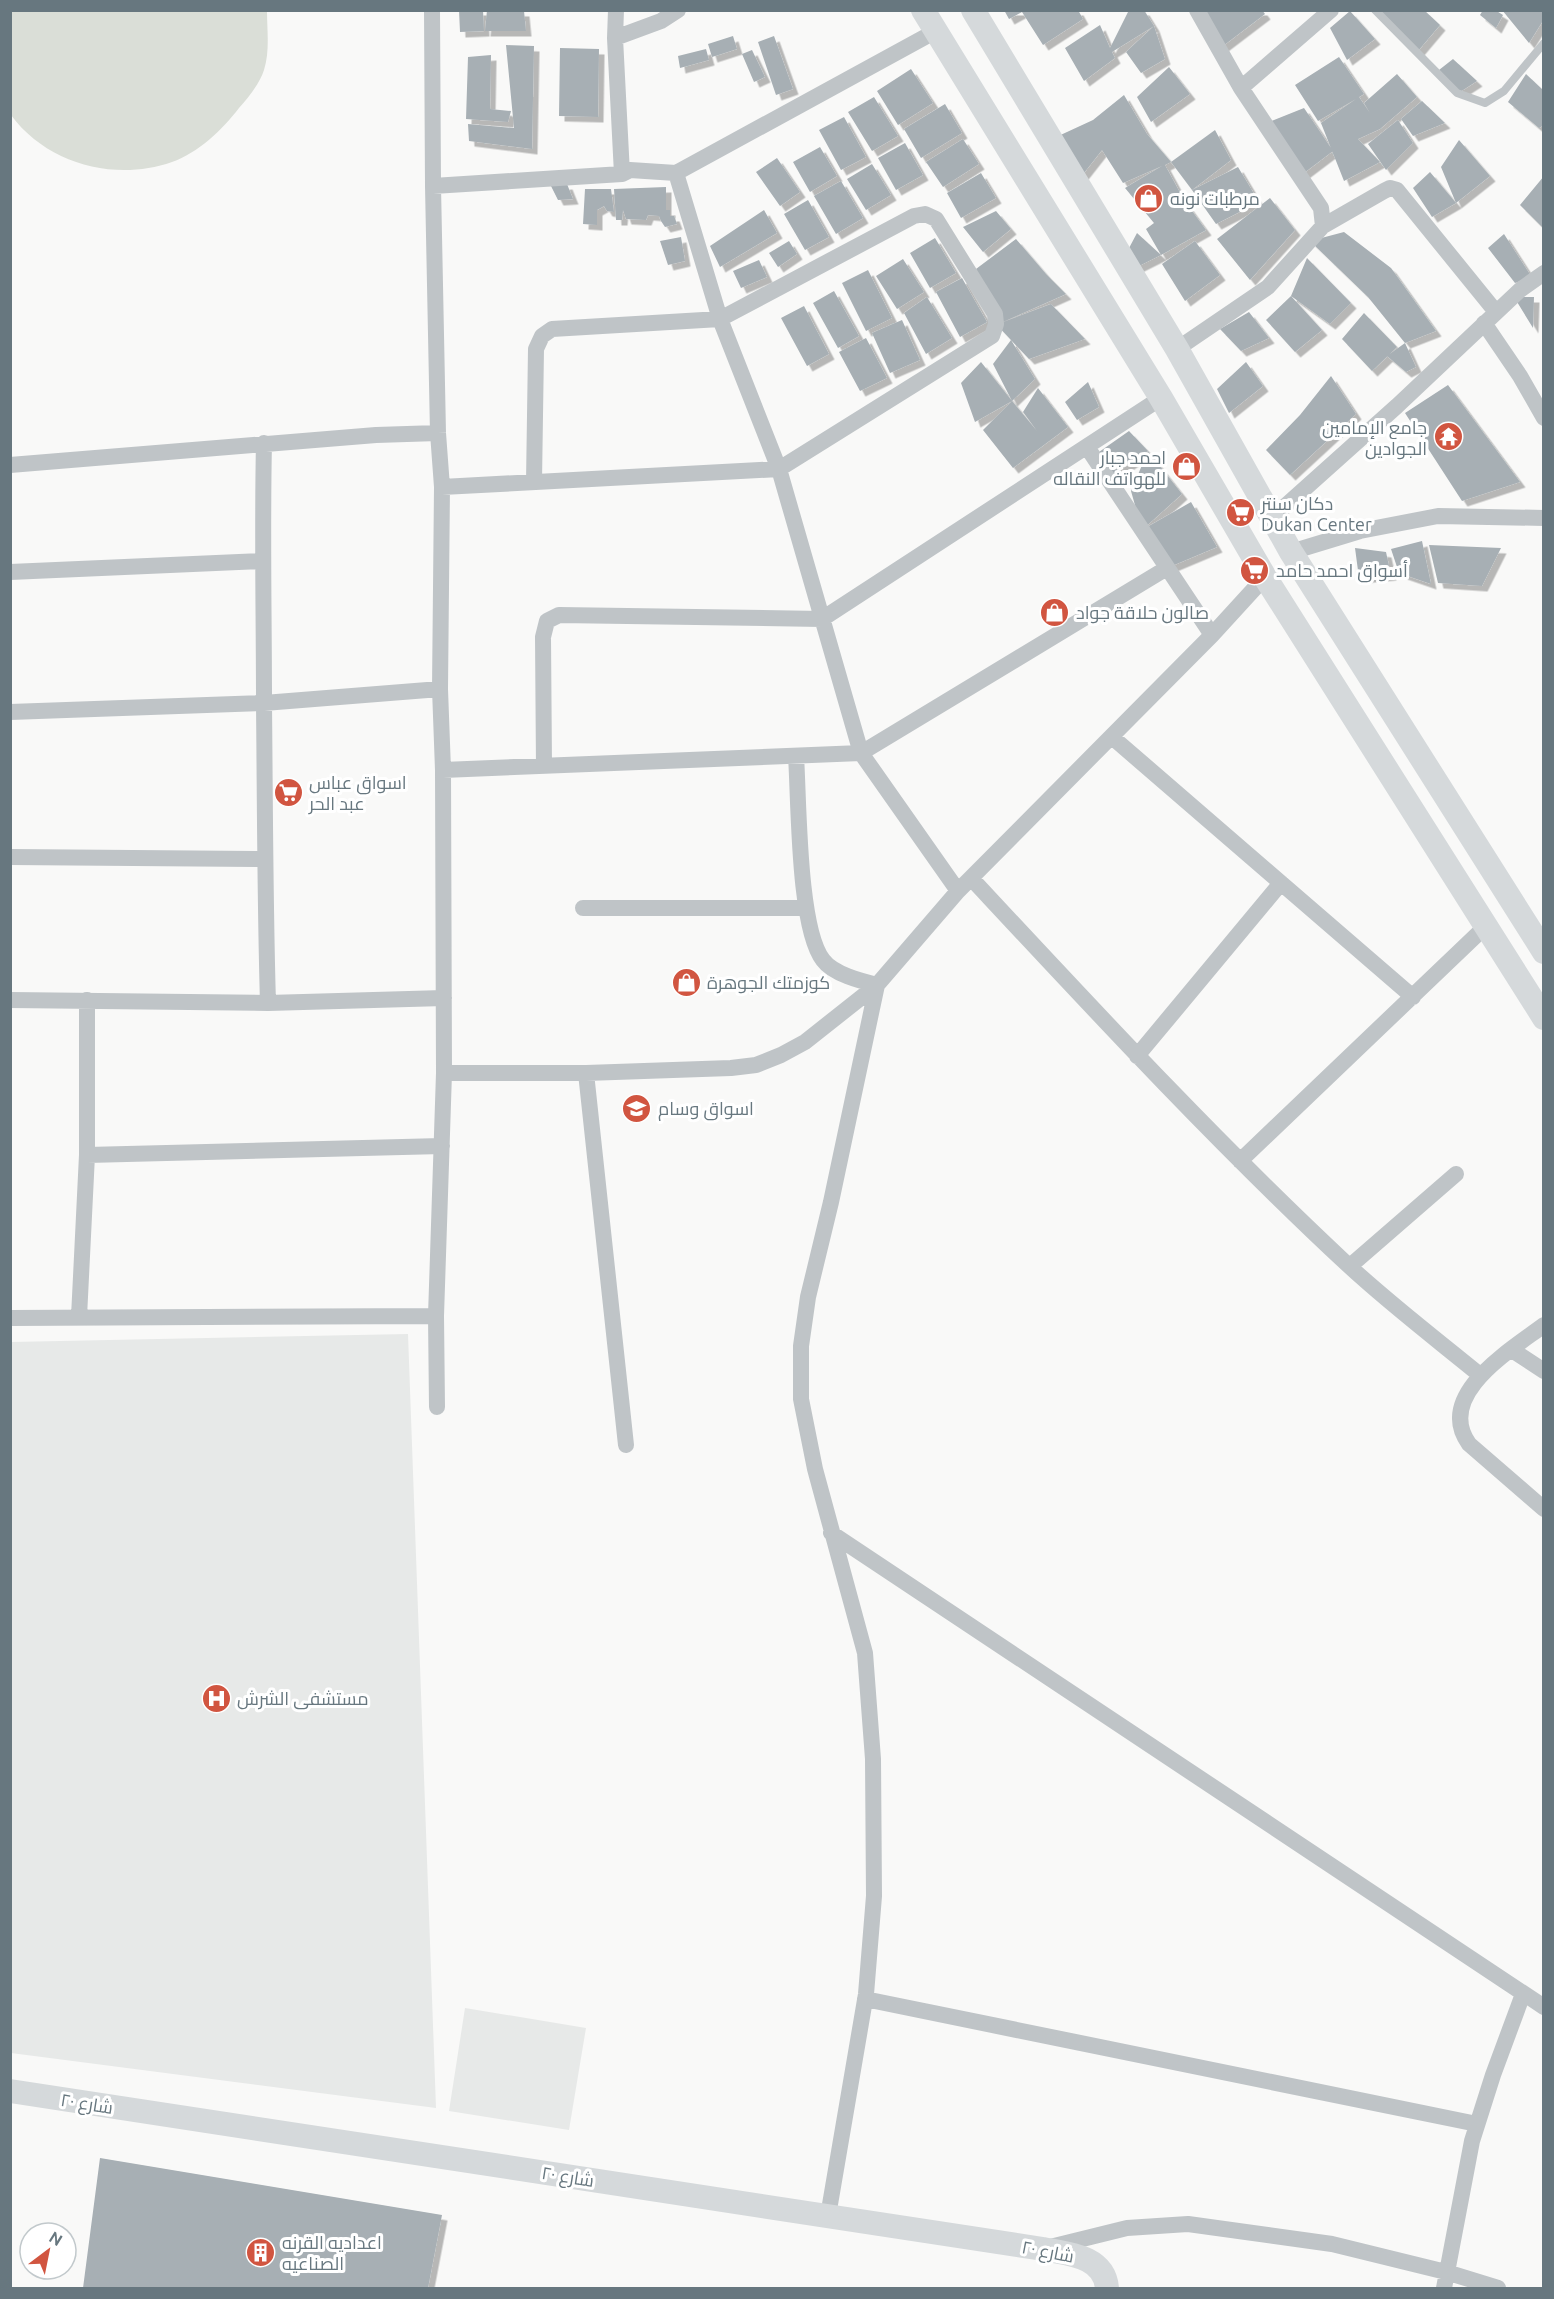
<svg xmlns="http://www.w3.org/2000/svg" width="1554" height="2299" font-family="Ubuntu,Cairo,sans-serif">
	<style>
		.built { fill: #e7e9e8 }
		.green { fill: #daded7 }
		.building { fill: #a7afb4; filter: url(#shadow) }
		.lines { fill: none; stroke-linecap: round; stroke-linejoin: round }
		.lane { stroke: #bfc4c7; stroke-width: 8 }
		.street { stroke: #bfc4c7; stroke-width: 16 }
		.secondary { stroke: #d5d9db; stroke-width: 24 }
		.labels { text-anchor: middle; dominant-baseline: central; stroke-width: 6; stroke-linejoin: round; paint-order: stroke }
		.poi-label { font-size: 18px; fill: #67777f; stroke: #fff; text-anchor: start }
		.street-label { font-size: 18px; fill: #67777f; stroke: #fff }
	</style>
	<defs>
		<filter id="shadow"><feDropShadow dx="5.5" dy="5.5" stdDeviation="0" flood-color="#0004"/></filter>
	</defs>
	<rect width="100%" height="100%" fill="#f9f9f8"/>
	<path class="built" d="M 408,1334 L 436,2108 L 11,2053 L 11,1342 Z
		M 465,2008 L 586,2028 L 569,2130 L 449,2111 Z"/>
	<path class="green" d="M 11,10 L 267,11 C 267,30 270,51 264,70 C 260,83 248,98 239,108 C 222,130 198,153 172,162 C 115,182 47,164 11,115 Z"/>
	<path class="building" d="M 459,10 L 483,10 L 484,31 L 460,32 Z
		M 487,10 L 524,11 L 526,31 L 485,31 Z
		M 1004,10 L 1078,10 L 1083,19 L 1043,45 L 1022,12 L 1009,19 Z
		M 1129,10 L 1144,10 L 1154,26 L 1112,52 L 1115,58 L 1084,81 L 1065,48 L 1100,25 L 1110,48 Z
		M 1197,10 L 1262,10 L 1265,14 L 1219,49 Z
		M 1377,10 L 1424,10 L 1440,25 L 1418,51 Z
		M 1483,10 L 1495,10 L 1503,15 L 1496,28 L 1480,15 Z
		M 1502,10 L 1544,10 L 1544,19 L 1529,43 Z
		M 1350,11 L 1375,39 L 1347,60 L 1330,28 Z
		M 1154,26 L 1165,59 L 1141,73 L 1126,52 Z
		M 733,36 L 737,49 L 712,57 L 708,44 Z
		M 774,36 L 793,89 L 776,95 L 758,42 Z
		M 506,45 L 534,46 L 532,149 L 469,141 L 468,124 L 514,128 Z
		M 560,48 L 599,49 L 598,117 L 559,116 Z
		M 706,49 L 709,60 L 680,68 L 678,56 Z
		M 752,50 L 765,77 L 754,82 L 742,54 Z
		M 491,55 L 490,109 L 511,111 L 508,122 L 466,119 L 468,57 Z
		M 1339,57 L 1364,94 L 1359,97 L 1370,113 L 1364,103 L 1397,74 L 1417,97 L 1380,129 L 1358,139 L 1380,162 L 1344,181 L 1321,123 L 1356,99 L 1318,121 L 1295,85 Z
		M 1453,59 L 1477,81 L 1460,92 L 1439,70 Z
		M 1169,67 L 1190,94 L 1151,122 L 1137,97 Z
		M 911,69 L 933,103 L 898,125 L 877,91 Z
		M 1526,74 L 1544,91 L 1544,125 L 1539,128 L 1508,102 Z
		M 1124,95 L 1147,134 L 1171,162 L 1165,165 L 1184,200 L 1206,230 L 1161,255 L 1146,229 L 1154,223 L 1125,188 L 1162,166 L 1123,183 L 1102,150 L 1080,178 L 1054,138 L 1093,120 Z
		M 874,97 L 898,136 L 872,151 L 848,112 Z
		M 1422,101 L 1445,123 L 1413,136 L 1401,119 Z
		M 945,104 L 962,133 L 921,158 L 904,129 Z
		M 1304,108 L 1333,151 L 1300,176 L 1269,122 Z
		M 844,117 L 866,157 L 841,170 L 819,130 Z
		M 1398,120 L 1413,143 L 1386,170 L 1368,144 Z
		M 1215,130 L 1231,160 L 1192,190 L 1171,162 Z
		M 963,139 L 979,164 L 943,187 L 926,162 Z
		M 1459,140 L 1490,176 L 1456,203 L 1441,167 Z
		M 905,143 L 923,175 L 896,190 L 878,158 Z
		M 820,147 L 837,176 L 810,192 L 793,162 Z
		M 777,158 L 800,192 L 780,206 L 756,172 Z
		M 872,164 L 891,195 L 866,210 L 847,179 Z
		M 1238,167 L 1259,202 L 1216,224 L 1192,190 Z
		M 1430,172 L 1456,203 L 1432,217 L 1413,188 Z
		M 981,173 L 996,198 L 961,218 L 947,193 Z
		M 1544,176 L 1544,229 L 1520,205 Z
		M 841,181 L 863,218 L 836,234 L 814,196 Z
		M 567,184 L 573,199 L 558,200 L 551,186 Z
		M 666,187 L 666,210 L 670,210 L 670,216 L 674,216 L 677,224 L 665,227 L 661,221 L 659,216 L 648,215 L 646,220 L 626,219 L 623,210 L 622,220 L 616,220 L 614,189 Z
		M 585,189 L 611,189 L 614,212 L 607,211 L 604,206 L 597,210 L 597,225 L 583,224 Z
		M 1270,198 L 1295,230 L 1250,280 L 1217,239 Z
		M 808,200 L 829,237 L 805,250 L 784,214 Z
		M 764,210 L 777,233 L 720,267 L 710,246 Z
		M 996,211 L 1011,229 L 983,252 L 963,227 Z
		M 1344,232 L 1391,268 L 1436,331 L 1405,343 L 1368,297 L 1310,241 Z
		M 1137,233 L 1161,255 L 1133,269 L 1128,250 Z
		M 1504,234 L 1531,276 L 1515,283 L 1488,248 Z
		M 681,237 L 685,261 L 668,265 L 660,241 Z
		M 935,238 L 956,273 L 930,288 L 910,253 Z
		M 1016,239 L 1046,274 L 1066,294 L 1003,322 L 1051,304 L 1085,339 L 1029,359 L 1011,340 L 1035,379 L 1012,401 L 975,422 L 961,383 L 981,362 L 1012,401 L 993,364 L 1011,340 L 996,324 L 976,269 Z
		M 789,241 L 797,254 L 778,267 L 769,253 Z
		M 1195,241 L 1220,275 L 1185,301 L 1162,264 Z
		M 1307,258 L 1351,303 L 1330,324 L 1291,296 L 1322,330 L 1295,352 L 1266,320 L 1291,296 Z
		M 903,259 L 924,292 L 897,309 L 876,276 Z
		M 759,260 L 767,277 L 741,288 L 733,271 Z
		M 868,270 L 892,318 L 866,331 L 842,283 Z
		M 962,278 L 987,322 L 960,337 L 936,292 Z
		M 834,291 L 859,336 L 838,348 L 813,303 Z
		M 927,297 L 952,338 L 926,354 L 904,313 Z
		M 1514,297 L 1534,297 L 1533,328 Z
		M 804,306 L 829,354 L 807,366 L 781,318 Z
		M 1249,312 L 1269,338 L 1241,351 L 1220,329 Z
		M 1364,313 L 1397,347 L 1372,371 L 1342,339 Z
		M 902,320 L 920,360 L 890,373 L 872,333 Z
		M 866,338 L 887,378 L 860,391 L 839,352 Z
		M 1405,343 L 1416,367 L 1406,372 L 1387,356 Z
		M 1246,362 L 1263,386 L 1229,413 L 1217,389 Z
		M 1331,376 L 1356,414 L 1290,475 L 1266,450 L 1300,415 Z
		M 1088,382 L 1099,407 L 1077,420 L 1065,402 Z
		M 1448,385 L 1520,482 L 1462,501 L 1405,413 Z
		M 1038,388 L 1068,427 L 1013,468 L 983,430 L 1012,401 L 1037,431 L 1023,412 Z
		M 1129,431 L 1148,451 L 1107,479 L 1099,452 Z
		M 1148,451 L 1182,494 L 1142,530 L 1191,502 L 1217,547 L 1167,568 L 1142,530 L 1131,491 Z
		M 1422,541 L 1431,584 L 1399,573 L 1391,549 Z
		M 1429,545 L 1501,548 L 1482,586 L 1438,583 Z
		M 1355,548 L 1386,552 L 1391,575 L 1359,578 Z
		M 100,2158 L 442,2215 L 428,2288 L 83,2288 Z"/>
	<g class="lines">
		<path class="lane" d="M 1375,10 L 1457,93 L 1485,103 L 1504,91 L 1544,43"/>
		<path class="street" d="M 432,10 L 433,186 L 438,433 L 442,487 L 440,689 L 443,770 L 444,1073 L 436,1316 L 437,1407
			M 616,10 L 615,38 L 622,174
			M 1197,10 L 1241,88 L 1331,10
			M 615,38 L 661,21 L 678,10
			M 676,173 L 720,319 L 779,469 L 861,753 L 958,891
			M 433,186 L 622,174 L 630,170 L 676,173 L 936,31
			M 1323,226 L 1384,191 L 1390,188 L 1397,190 L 1496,312
			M 1484,323 L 1520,376 L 1544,418
			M 1177,349 L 1268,287 L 1323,226 L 1321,208 L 1241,88
			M 264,443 C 262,530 264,616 264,703 C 265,803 265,903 268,1003
			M 1087,447 L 1212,635
			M 10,465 L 376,435 L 438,433
			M 442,487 L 779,469 L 992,336 L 996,324 L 995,314 L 936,219 L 925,214 L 914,216 L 720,319 L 552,329 L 542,336 L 536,349 L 534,482
			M 1272,518 L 1397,406 L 1520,290 L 1544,273
			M 1291,552 L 1360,531 L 1438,516 L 1544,518
			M 10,572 L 262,561
			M 10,712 L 264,703 L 440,689
			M 1112,737 L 1413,997
			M 796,756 C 799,801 798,928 823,960 C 833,974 861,981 877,985 L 831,1202 L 808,1297 L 801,1346 L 801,1399 L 815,1469 L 865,1653 L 873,1759 L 874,1896 L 866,1994 L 828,2216
			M 544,766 L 543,637 L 547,621 L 559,615 L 822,619 L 1161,398
			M 443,770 L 861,753 L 1167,568
			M 10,857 L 264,859
			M 971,878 C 1094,1010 1216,1142 1348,1265 C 1390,1304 1436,1339 1480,1375
			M 583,908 L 805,908
			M 10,1000 L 268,1003 L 444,998
			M 1137,1056 L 1281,883
			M 444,1073 L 586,1073 L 731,1068 L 756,1065 L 781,1055 L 805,1042 L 877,985 L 958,891 L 1212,635 L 1265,577
			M 586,1073 L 626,1445
			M 87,1155 L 442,1146
			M 1240,1161 L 1486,926
			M 1350,1266 L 1456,1174
			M 79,1317 L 87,1155 L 87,1000
			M 10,1318 L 436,1316
			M 1544,1325 C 1511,1350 1434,1395 1469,1444 L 1544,1509
			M 1512,1350 L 1544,1371
			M 831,1533 L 1544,2007
			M 865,1999 L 1477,2124
			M 1050,2247 L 1127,2228 L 1188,2224 L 1332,2244 L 1446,2272 L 1498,2288
			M 1444,2288 L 1472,2141 L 1493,2075 L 1523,1994"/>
		<path class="secondary" d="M 923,10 L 1161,398 L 1265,577 L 1544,1018
			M 973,10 L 1177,349 L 1291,552 L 1544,952
			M 10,2091 L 1043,2249 C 1069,2254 1104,2256 1107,2288"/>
	</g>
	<defs>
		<symbol id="shop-disc" viewBox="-11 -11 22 22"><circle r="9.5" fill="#d15540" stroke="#fff"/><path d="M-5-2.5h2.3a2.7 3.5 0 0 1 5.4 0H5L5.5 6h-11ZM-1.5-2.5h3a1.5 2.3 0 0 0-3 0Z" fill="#fff"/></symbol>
		<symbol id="temple-disc" viewBox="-11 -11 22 22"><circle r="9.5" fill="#d15540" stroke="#fff"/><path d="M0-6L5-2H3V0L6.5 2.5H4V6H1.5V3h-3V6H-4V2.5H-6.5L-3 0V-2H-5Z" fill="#fff"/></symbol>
		<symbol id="supermarket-disc" viewBox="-11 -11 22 22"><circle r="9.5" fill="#d15540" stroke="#fff"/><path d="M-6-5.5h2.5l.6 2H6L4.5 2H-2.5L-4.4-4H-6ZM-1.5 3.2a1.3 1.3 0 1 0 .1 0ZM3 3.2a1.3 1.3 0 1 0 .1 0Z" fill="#fff"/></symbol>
		<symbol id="school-disc" viewBox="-11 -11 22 22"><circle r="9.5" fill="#d15540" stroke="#fff"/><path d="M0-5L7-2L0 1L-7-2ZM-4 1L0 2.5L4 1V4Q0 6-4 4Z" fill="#fff"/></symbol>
		<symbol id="hospital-disc" viewBox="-11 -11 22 22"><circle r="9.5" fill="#d15540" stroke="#fff"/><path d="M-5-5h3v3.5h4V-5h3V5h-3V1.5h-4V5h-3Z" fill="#fff"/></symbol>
		<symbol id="building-disc" viewBox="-11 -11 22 22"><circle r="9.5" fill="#d15540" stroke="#fff"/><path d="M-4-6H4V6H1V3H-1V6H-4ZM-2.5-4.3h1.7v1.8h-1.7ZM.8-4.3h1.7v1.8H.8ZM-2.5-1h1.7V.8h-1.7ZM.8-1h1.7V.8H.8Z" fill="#fff"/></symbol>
	</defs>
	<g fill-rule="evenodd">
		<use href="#shop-disc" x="1132" y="182" width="33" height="33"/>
		<use href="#temple-disc" x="1432" y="420" width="33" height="33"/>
		<use href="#shop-disc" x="1170" y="450" width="33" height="33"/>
		<use href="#supermarket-disc" x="1224" y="496" width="33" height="33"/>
		<use href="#supermarket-disc" x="1238" y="554" width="33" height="33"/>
		<use href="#shop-disc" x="1038" y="596" width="33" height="33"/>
		<use href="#supermarket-disc" x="272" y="776" width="33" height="33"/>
		<use href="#shop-disc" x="670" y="966" width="33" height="33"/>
		<use href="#school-disc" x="620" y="1092" width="33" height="33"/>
		<use href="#hospital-disc" x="200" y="1682" width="33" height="33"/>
		<use href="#building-disc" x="244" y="2236" width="33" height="33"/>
	</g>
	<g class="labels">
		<g class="poi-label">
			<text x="1170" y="198">مرطبات نونه</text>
			<text x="1427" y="427" text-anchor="end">جامع الإمامين<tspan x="1427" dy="21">الجوادين</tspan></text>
			<text x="1166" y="457" text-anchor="end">احمد جبار<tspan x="1166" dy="21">للهواتف النقاله</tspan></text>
			<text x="1261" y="503">دكان سنتر<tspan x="1261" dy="21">Dukan Center</tspan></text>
			<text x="1276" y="570">أسواق احمد حامد</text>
			<text x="1076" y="612">صالون حلاقة جواد</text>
			<text x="309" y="782">اسواق عباس<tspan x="309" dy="21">عبد الحر</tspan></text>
			<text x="707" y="982">كوزمتك الجوهرة</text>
			<text x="658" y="1108">اسواق وسام</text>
			<text x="237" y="1698">مستشفى الشرش</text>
			<text x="282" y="2242">اعداديه القرنه<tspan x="282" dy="21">الصناعيه</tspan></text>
		</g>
		<g class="street-label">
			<text transform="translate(87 2103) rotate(9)">شارع ٢٠</text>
			<text transform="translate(568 2176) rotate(9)">شارع ٢٠</text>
			<text transform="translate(1048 2251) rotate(11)">شارع ٢٠</text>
		</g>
	</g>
	<rect width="1554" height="2299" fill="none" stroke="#67777f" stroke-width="24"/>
	<g transform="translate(48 2251) rotate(32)"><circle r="28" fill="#ffffff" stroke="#c2c9cc" stroke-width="1.5"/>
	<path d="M0-4.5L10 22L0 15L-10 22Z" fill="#d15540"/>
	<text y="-9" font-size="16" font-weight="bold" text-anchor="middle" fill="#67777f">N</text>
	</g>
</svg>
